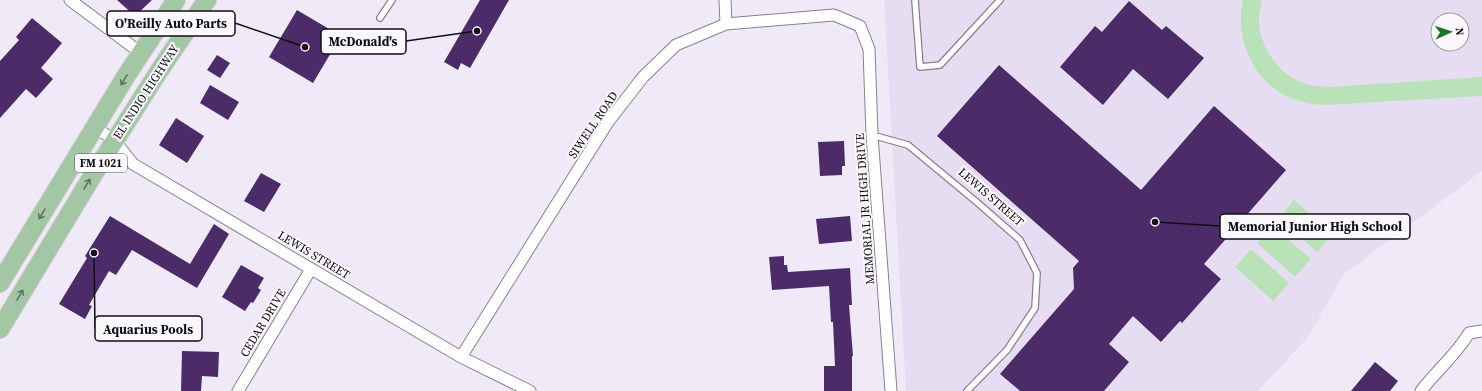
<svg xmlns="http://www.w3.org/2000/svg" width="1482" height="391" font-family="'Source Serif 4',serif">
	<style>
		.built { fill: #e7ddf2; fill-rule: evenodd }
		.green { fill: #b9e2b9 }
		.building { fill: #4b2c68 }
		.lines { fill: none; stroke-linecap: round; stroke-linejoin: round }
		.lane-casing { stroke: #87818f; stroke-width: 8 }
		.street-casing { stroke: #87818f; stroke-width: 13 }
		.primary-casing { stroke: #cfcfd0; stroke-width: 20 }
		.lane { stroke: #fff; stroke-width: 5.5 }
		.street { stroke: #fff; stroke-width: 11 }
		.primary { stroke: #a3c7a4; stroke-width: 18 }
		.oneway { stroke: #617463 }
		.labels { text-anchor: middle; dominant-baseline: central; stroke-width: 4; stroke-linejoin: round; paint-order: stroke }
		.shield { fill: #fbf8fe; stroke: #57555a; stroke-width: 1 }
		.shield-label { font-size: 11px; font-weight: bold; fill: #110f14 }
		.street-label { font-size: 12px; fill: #110f14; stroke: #fbf8fe }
		.leader { fill: none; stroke: #110f14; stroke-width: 1.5 }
		.callout-dot { fill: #110f14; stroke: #fbf8fe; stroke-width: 1.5 }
		.callout { fill: #fbf8fe; stroke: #110f14; stroke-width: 1.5 }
		.callout-label { font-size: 13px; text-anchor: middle; font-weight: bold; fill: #110f14 }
	</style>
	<rect width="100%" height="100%" fill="#f0e9f8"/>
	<path class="built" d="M 884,0 L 1482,0 L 1482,171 L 1344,274 L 1308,337 L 1258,391 L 906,391 ZM 1438,20 L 1462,20 L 1462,44 L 1438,44 Z"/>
	<path class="green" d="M 1243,0 L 1262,0 C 1261,6 1259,12 1259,19 C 1259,49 1281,78 1310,85 C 1316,87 1323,86 1329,87 L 1482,77 L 1482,96 L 1326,105 C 1318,105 1310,104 1302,102 C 1258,91 1233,43 1243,0 Z
		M 1294,200 L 1333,234 L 1317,252 L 1279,218 Z
		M 1272,225 L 1311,259 L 1295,277 L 1257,243 Z
		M 1251,249 L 1289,283 L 1273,301 L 1235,267 Z"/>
	<path class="building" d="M 117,0 L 152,0 L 135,16 Z
		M 480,0 L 509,0 L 470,68 L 461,63 L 458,70 L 444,62 Z
		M 1129,1 L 1162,30 L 1166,26 L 1204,58 L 1168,99 L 1133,69 L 1103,105 L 1060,67 L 1095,26 L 1102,32 Z
		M 297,10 L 341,36 L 313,83 L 269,57 Z
		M 32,18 L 62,43 L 41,68 L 53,79 L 36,98 L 26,89 L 0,118 L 0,61 L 19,40 L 16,37 Z
		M 217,55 L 230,63 L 220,78 L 207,70 Z
		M 999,65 L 1141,190 L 1214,106 L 1286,170 L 1204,264 L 1221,279 L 1182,323 L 1180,321 L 1161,342 L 1133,316 L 1109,344 L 1129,362 L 1104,391 L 1020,391 L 1000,374 L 1074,289 L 1073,268 L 1079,261 L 937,136 Z
		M 210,85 L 239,102 L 228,120 L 200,103 Z
		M 176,118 L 204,136 L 187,163 L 159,145 Z
		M 844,141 L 845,166 L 842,166 L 842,175 L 820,176 L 818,142 Z
		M 261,173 L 281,184 L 264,212 L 244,201 Z
		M 110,216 L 190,264 L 214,224 L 229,234 L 197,288 L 132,250 L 116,275 L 109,271 L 89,305 L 92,306 L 85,319 L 59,304 L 87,258 L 85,256 Z
		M 850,216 L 852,241 L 819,244 L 816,219 Z
		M 784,256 L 784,265 L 787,265 L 788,272 L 850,268 L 852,305 L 849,305 L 853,356 L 852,356 L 852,391 L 824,391 L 824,366 L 835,366 L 833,322 L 831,322 L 829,286 L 772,290 L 769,257 Z
		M 241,265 L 264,278 L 258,288 L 261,290 L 253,303 L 251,302 L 245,311 L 222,297 Z
		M 182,351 L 219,352 L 218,377 L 202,376 L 201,391 L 181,391 Z
		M 1375,362 L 1398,381 L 1390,391 L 1351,391 Z"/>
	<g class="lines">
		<defs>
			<path id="lane" d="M 915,0 L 920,67 L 940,65 L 1000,0
				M 380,18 L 392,0
				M 872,135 L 908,145 L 979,204 L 1020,240 L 1037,273 L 1035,308 L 1007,350 L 967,391"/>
			<path id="street" d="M 70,0 L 141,53
				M 725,0 L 726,24
				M 95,127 L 115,141 L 133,164 L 461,357 L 530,391
				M 461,357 L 608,122 L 643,77 L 676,45 L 726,24 L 834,15 L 860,26 L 869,49 L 872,135 L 891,391
				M 238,391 L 311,269
				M 1421,391 C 1436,371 1456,355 1469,333 L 1482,331"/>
			<path id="primary" d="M 0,283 L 126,76 L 176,0
				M 0,329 L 93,175 L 159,71 L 207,0"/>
		</defs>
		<use href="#lane" class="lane-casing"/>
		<use href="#street" class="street-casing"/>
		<use href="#primary" class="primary-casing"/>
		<use href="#lane" class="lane"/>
		<use href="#street" class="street"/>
		<use href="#primary" class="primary"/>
	</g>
	<defs><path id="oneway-shaft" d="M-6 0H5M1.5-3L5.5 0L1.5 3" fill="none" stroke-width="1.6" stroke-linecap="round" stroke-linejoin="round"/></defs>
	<g class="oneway">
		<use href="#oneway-shaft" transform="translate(124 80) rotate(122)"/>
		<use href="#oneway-shaft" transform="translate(87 184) rotate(-59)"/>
		<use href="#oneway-shaft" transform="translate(42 214) rotate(121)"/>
		<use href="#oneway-shaft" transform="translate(20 295) rotate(-59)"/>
	</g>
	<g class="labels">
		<rect class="shield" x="75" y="154" width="52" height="18" rx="3"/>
		<g class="shield-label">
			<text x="101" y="163">FM 1021</text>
		</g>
		<g class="street-label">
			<text transform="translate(146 92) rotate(-57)">EL INDIO HIGHWAY</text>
			<text transform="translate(593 125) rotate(-56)">SIWELL ROAD</text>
			<text transform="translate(991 197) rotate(41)">LEWIS STREET</text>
			<text transform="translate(865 209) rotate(-94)">MEMORIAL JR HIGH DRIVE</text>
			<text transform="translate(314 255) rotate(31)">LEWIS STREET</text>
			<text transform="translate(263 323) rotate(-59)">CEDAR DRIVE</text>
		</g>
	</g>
	<path class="leader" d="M305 47L235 23M477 31L406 41M1155 222L1220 226M94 253L95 329"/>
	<g class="callout-dot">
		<circle cx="305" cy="47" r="4"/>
		<circle cx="477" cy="31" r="4"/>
		<circle cx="1155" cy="222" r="4"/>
		<circle cx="94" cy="253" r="4"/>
	</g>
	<g class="callout">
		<rect x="107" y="11" width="128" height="25" rx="4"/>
		<rect x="321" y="29" width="85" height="25" rx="4"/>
		<rect x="1220" y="214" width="190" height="25" rx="4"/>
		<rect x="95" y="316" width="107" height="25" rx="4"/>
	</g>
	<g class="callout-label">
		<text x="171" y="28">O'Reilly Auto Parts</text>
		<text x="363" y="46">McDonald's</text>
		<text x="1315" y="231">Memorial Junior High School</text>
		<text x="148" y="334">Aquarius Pools</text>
	</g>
	<g transform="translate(1450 32) rotate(87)"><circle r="19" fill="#fbf8fe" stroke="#9d9ba0"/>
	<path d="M0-3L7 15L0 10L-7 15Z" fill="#187626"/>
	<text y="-6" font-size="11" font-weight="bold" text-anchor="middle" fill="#110f14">N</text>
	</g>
</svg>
